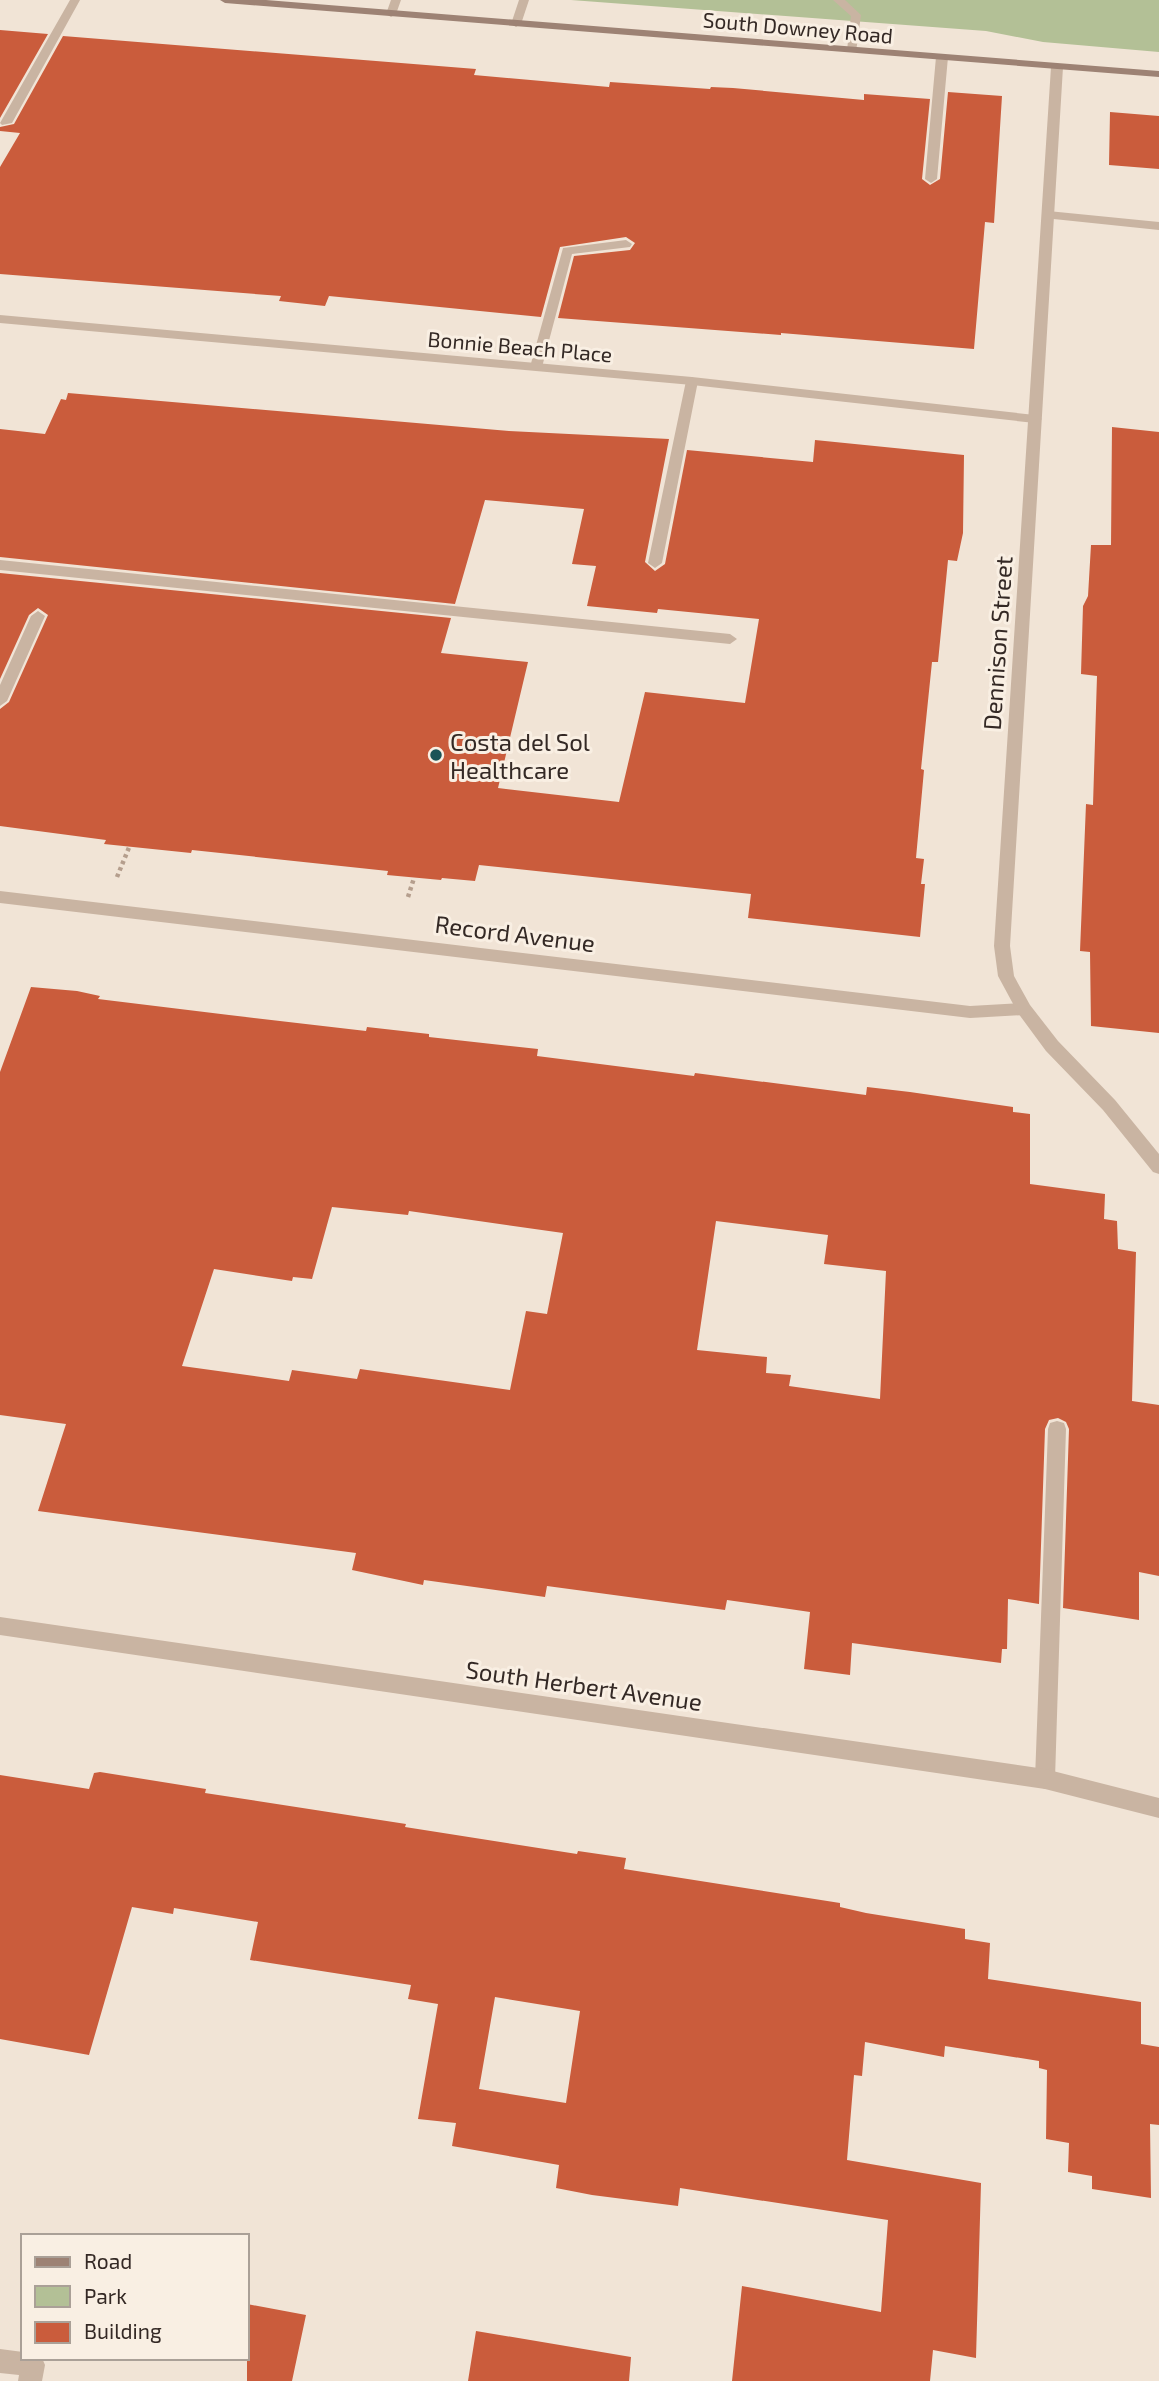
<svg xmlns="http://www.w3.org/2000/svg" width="1159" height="2381" font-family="'Exo 2',sans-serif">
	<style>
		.green { fill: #b3c096 }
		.building { fill: #ca5c3c; fill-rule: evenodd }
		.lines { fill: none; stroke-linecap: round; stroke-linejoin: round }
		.path { stroke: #b59e8d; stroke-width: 4.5; stroke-dasharray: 3.5 3.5; stroke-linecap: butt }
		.service { fill: #c9b4a2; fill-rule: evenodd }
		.minor { fill: #c9b4a2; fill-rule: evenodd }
		.tertiary { fill: #c9b4a2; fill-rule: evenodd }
		.secondary { fill: #9d8274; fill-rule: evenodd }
		.poi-dot { fill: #1a5356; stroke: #f9efe3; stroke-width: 2.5 }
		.labels { text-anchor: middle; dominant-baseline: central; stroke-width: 6; stroke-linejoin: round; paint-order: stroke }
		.far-street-label { font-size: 21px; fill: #342925; stroke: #f9efe3 }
		.street-label { font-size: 24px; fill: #342925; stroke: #f9efe3 }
		.poi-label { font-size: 24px; fill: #342925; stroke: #f9efe3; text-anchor: start }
	</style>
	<rect width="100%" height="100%" fill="#f1e4d6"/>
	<path class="green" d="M 571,0 L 1159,0 L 1159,52 L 1043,42 L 986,31 Z"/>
	<path class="building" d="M 0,30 L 48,34 L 0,118 Z
		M 63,36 L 476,69 L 474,75 L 609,87 L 610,82 L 710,89 L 711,87 L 733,88 L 864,100 L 864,94 L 930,99 L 922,179 L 930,185 L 940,179 L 948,92 L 1002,96 L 994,223 L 985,222 L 974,349 L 781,333 L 781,335 L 558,318 L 574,256 L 630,250 L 635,243 L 626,237 L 560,247 L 541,317 L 329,296 L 325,306 L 279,301 L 281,296 L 0,274 L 0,167 L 20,133 L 0,131 L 0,127 L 14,124 Z
		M 1110,112 L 1159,116 L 1159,169 L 1109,165 Z
		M 68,393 L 509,431 L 669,439 L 645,562 L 655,571 L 665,564 L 687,450 L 813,462 L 815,440 L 964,455 L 963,533 L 957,561 L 948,560 L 938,662 L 932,662 L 921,769 L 924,770 L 916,858 L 924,859 L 921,884 L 925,884 L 920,937 L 748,918 L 751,894 L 479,865 L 475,881 L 442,878 L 441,880 L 387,875 L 388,871 L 192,850 L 191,853 L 104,844 L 106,840 L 0,826 L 0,709 L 9,702 L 48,615 L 38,608 L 29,615 L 0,679 L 0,573 L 451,618 L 441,653 L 528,662 L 498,788 L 619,802 L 645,692 L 745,703 L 759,619 L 658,609 L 657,613 L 587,606 L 596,566 L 572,564 L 584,509 L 485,500 L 455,604 L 0,557 L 0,429 L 45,434 L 61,399 L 66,400 Z
		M 1112,427 L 1159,432 L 1159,1033 L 1091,1026 L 1090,952 L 1080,951 L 1086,804 L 1093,805 L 1097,676 L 1081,674 L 1083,606 L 1088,596 L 1091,545 L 1111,545 Z
		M 31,987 L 77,991 L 100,996 L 98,999 L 229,1015 L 366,1031 L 367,1027 L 429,1034 L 429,1037 L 538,1049 L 537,1056 L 694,1076 L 695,1073 L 866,1095 L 867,1087 L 910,1092 L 1013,1107 L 1013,1112 L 1030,1114 L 1030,1184 L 1105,1194 L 1104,1219 L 1117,1221 L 1118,1249 L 1136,1252 L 1132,1401 L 1159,1405 L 1159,1576 L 1139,1572 L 1139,1620 L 1063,1608 L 1069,1429 L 1066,1422 L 1058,1418 L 1049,1420 L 1045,1429 L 1039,1604 L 1008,1599 L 1007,1649 L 1002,1649 L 1001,1663 L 852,1643 L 850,1675 L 804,1669 L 810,1612 L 727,1600 L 725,1610 L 547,1586 L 545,1597 L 424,1580 L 423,1585 L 352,1570 L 356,1553 L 38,1511 L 66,1424 L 0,1415 L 0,1072 ZM 332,1207 L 408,1215 L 409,1211 L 563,1233 L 547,1314 L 526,1311 L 510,1390 L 360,1369 L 357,1379 L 292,1370 L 289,1381 L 182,1366 L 214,1269 L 292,1281 L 293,1277 L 312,1279 ZM 716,1221 L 828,1235 L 824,1264 L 886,1271 L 880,1399 L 789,1386 L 791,1375 L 766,1373 L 767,1357 L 697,1350 Z
		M 100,1772 L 206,1789 L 205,1793 L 406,1824 L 405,1827 L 577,1854 L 578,1851 L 626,1858 L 624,1869 L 840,1903 L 840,1907 L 866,1913 L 965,1929 L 965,1939 L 990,1943 L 988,1979 L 1141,2002 L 1141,2044 L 1159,2047 L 1159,2125 L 1150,2124 L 1151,2198 L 1092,2189 L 1092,2176 L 1068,2172 L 1069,2143 L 1046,2139 L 1047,2070 L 1039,2068 L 1039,2061 L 945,2046 L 944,2057 L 865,2042 L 862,2076 L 854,2075 L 847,2160 L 981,2183 L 976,2358 L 933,2350 L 930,2381 L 732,2381 L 742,2286 L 881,2312 L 888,2220 L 680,2188 L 678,2206 L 592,2195 L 556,2188 L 559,2165 L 452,2146 L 456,2123 L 418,2119 L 438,2004 L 408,1999 L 411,1985 L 250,1960 L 258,1922 L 174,1908 L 173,1914 L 132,1907 L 89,2055 L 0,2039 L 0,1775 L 89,1789 L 94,1773 ZM 495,1997 L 580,2011 L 566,2103 L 479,2089 Z
		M 247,2304 L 306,2315 L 292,2381 L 247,2381 Z
		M 476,2331 L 631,2357 L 629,2381 L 468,2381 Z"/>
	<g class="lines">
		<path class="path" d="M 117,877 L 130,845
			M 408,897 L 414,878"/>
		<path class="service" d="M 70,0 L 80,0 L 12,123 L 2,125 L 0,123 Z
			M 391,0 L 401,0 L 396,14 L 391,17 L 386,14 Z
			M 519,0 L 529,0 L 521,24 L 516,27 L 511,24 Z
			M 833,0 L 845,0 L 861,15 L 856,52 L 847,50 L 851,16 Z
			M 942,54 L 948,57 L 937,179 L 931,183 L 925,179 L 936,57 Z
			M 1048,211 L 1159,222 L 1159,230 L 1044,218 L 1044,212 Z
			M 626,240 L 632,244 L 630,247 L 572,254 L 542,367 L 541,370 L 531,370 L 530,367 L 563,248 Z
			M 692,377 L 698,381 L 662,563 L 655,568 L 648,563 L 686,381 Z
			M 0,560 L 730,634 L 737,639 L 730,644 L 0,570 Z
			M 38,611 L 45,616 L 7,701 L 0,706 L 0,685 L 31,616 Z
			M 1057,1421 L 1064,1423 L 1066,1429 L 1055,1779 L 1052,1786 L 1045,1789 L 1038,1786 L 1035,1779 L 1048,1429 L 1050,1423 Z
			M 0,2349 L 23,2352 L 23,2358 L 42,2358 L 45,2365 L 42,2381 L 18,2381 L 19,2375 L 0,2373 Z"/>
		<path class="minor" d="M 0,315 L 692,377 L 1035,415 L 1042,419 L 1035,423 L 692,385 L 0,323 Z
			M 0,891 L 970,1006 L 1024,1003 L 1032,1009 L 1024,1015 L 970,1018 L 0,903 Z
			M 0,1617 L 1045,1769 L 1159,1798 L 1159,1818 L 1045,1789 L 0,1635 Z"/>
		<path class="tertiary" d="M 1057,64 L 1063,67 L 1010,946 L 1014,976 L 1030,1005 L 1058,1041 L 1115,1100 L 1159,1154 L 1159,1174 L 1153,1172 L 1103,1110 L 1046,1051 L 1018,1013 L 998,976 L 994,946 L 1051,67 Z"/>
		<path class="secondary" d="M 220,0 L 266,0 L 1159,71 L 1159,77 L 225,3 Z"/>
	</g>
	<circle class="poi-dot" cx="436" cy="755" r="7"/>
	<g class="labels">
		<g class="far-street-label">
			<text transform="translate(798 27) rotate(5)">South Downey Road</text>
			<text transform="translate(520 346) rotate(5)">Bonnie Beach Place</text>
		</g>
		<g class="street-label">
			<text transform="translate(997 643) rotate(-86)">Dennison Street</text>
			<text transform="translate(515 933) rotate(7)">Record Avenue</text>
			<text transform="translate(584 1685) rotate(8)">South Herbert Avenue</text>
		</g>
		<g class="poi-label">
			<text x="450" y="741">Costa del Sol<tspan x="450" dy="28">Healthcare</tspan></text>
		</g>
	</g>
	<rect x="21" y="2234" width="228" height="126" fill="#f9efe3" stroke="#aaa097" stroke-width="2"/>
	<rect x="35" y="2257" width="35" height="10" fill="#9d8274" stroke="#aaa097" stroke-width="2"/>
	<text x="84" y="2269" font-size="21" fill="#342925">Road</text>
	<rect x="35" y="2286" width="35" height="21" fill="#b3c096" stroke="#aaa097" stroke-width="2"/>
	<text x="84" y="2304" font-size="21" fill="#342925">Park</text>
	<rect x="35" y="2322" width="35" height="21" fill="#ca5c3c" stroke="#aaa097" stroke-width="2"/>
	<text x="84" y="2339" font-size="21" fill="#342925">Building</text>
</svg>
